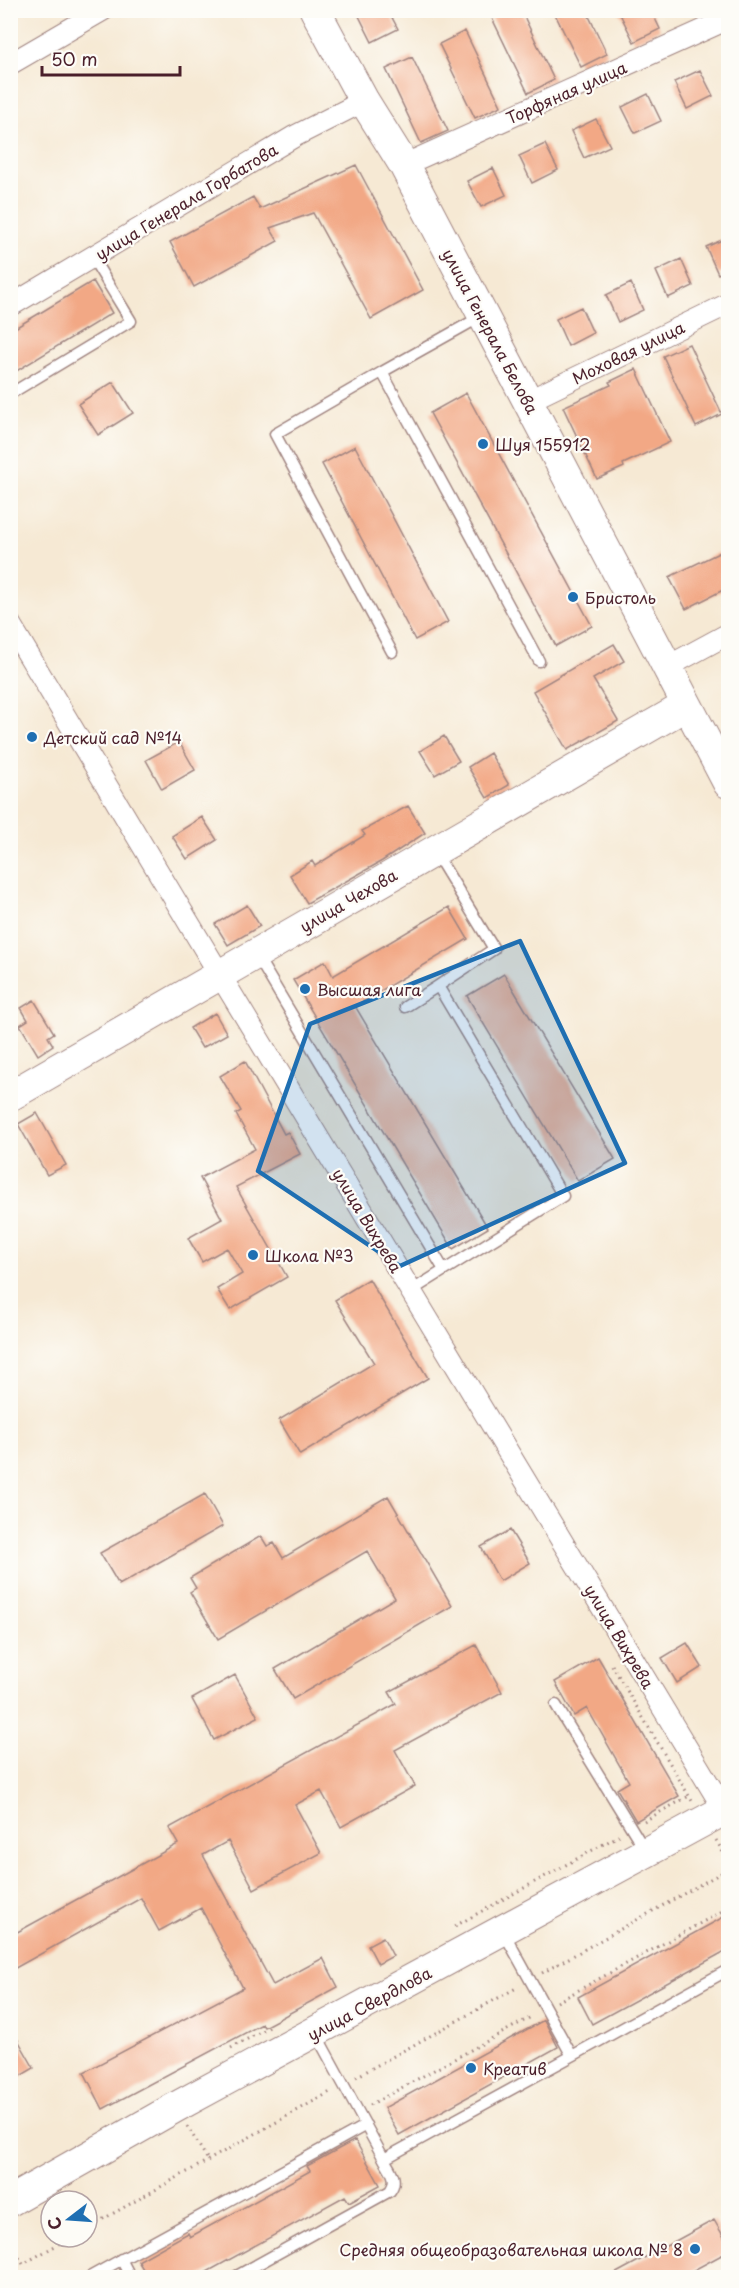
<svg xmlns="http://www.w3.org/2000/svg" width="739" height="2288" font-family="'Playpen Sans',sans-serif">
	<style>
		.building { fill: #f2a885 }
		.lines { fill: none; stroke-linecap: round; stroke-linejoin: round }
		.lane-casing { stroke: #a08480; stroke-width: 13 }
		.street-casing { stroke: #a08480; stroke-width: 23 }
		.secondary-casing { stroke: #a08480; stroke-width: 32 }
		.path { stroke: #a08480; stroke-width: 3; stroke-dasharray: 1.5 4.5; stroke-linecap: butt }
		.lane { stroke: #fff; stroke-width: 10 }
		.street { stroke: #fff; stroke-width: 21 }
		.secondary { stroke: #fff; stroke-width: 30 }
		.marked { fill: #1f6fb2; fill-opacity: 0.2; stroke: #1f6fb2; stroke-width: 4.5; stroke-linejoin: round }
		.poi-dot { fill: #1f6fb2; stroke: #fdfcf7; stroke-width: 2 }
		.labels { text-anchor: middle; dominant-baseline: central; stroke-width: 4.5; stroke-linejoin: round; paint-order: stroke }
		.street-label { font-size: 16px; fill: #4a1f2b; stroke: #fdfcf7 }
		.poi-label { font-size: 16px; fill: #4a1f2b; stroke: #fdfcf7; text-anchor: start }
	</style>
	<rect width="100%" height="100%" fill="#fdfcf7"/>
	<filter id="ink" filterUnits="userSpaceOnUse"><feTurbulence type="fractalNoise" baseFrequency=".0167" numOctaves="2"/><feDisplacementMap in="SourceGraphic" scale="12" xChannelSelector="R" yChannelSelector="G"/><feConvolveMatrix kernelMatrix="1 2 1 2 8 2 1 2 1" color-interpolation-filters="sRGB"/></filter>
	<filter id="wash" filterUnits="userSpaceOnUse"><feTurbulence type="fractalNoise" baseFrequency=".008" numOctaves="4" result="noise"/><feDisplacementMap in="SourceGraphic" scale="24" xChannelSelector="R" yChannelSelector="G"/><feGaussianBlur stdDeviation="1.35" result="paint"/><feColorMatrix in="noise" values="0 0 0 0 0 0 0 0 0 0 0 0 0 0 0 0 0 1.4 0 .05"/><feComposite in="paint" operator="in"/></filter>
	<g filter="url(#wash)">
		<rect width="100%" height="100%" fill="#f6e9d4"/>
		<g id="blocks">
			<path class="building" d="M 356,10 L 388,10 L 398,29 L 372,42 Z
				M 508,10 L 521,10 L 554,80 L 528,93 L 492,18 Z
				M 553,10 L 586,10 L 607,54 L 581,67 Z
				M 618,10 L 651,10 L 660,29 L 634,42 Z
				M 465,31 L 501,106 L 475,118 L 439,44 Z
				M 412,57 L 448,131 L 421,143 L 386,69 Z
				M 700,70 L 713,96 L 687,109 L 674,82 Z
				M 648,94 L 661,121 L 635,133 L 622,107 Z
				M 596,119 L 610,146 L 584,158 L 571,131 Z
				M 545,144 L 558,170 L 532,183 L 519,156 Z
				M 356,165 L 423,290 L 371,319 L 313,213 L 270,228 L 278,241 L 194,287 L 170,242 L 253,197 L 260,209 Z
				M 493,168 L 506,195 L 481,207 L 467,181 Z
				M 729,237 L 729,269 L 718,274 L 706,247 Z
				M 681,259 L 693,286 L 668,298 L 656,271 Z
				M 93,281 L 112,313 L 10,375 L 10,331 Z
				M 631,283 L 643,310 L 618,322 L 606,295 Z
				M 581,307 L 593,333 L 568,346 L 556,319 Z
				M 689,344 L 722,414 L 696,427 L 663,356 Z
				M 636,369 L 670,442 L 623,464 L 624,467 L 597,479 L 563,407 L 611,385 L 609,382 Z
				M 113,382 L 133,413 L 98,435 L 78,404 Z
				M 466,393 L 592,626 L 556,646 L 430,413 Z
				M 355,446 L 448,622 L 415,640 L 322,464 Z
				M 729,548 L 729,587 L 686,609 L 669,577 Z
				M 614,644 L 624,661 L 593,679 L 618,721 L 567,750 L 533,691 Z
				M 444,736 L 459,761 L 435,775 L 420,751 Z
				M 179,742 L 195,770 L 162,789 L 146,760 Z
				M 490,753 L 509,785 L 487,798 L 468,767 Z
				M 408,806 L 425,833 L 382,861 L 307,903 L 290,875 L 312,861 L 315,866 L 365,835 L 362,831 Z
				M 202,817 L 217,840 L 187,859 L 172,836 Z
				M 247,905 L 260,926 L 228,945 L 215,924 Z
				M 449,907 L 468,939 L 355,1006 L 488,1228 L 453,1249 L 293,980 L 325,961 L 333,976 Z
				M 504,974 L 615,1159 L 578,1181 L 467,996 Z
				M 34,1000 L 54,1033 L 48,1037 L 53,1045 L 38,1055 L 20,1025 L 28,1020 L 21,1008 Z
				M 215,1013 L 227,1034 L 202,1048 L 190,1028 Z
				M 245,1061 L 284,1134 L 288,1132 L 300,1154 L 236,1187 L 287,1277 L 230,1310 L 217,1289 L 242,1274 L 227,1248 L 202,1262 L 188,1238 L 222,1219 L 200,1178 L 255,1149 L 236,1114 L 241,1111 L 220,1076 Z
				M 37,1113 L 66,1165 L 47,1175 L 18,1124 Z
				M 369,1279 L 428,1378 L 300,1455 L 279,1420 L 374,1363 L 335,1300 Z
				M 205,1494 L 223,1526 L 119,1585 L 100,1553 Z
				M 388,1496 L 452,1606 L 293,1699 L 275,1669 L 395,1598 L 367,1551 L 218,1639 L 190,1592 L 196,1588 L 190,1578 L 261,1536 L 267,1546 L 274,1543 L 283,1558 Z
				M 510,1530 L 530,1563 L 500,1581 L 481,1547 Z
				M 687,1643 L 702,1667 L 677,1683 L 662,1658 Z
				M 476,1645 L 502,1692 L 395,1750 L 415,1786 L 341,1827 L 321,1791 L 295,1805 L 321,1853 L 254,1889 L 228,1841 L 203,1855 L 273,1985 L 323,1958 L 338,1987 L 264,2027 L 262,2024 L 103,2109 L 84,2072 L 243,1988 L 201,1908 L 159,1931 L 141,1898 L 10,1971 L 10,1936 L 178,1844 L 169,1828 L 396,1704 L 389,1692 Z
				M 598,1657 L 679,1796 L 636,1821 L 617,1789 L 629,1782 L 587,1708 L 574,1716 L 555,1682 Z
				M 235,1675 L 258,1717 L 214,1740 L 192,1699 Z
				M 729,1914 L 729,1949 L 592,2024 L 578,1997 Z
				M 383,1937 L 393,1956 L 378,1964 L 368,1945 Z
				M 544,2020 L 558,2047 L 399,2135 L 384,2108 Z
				M 10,2026 L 34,2068 L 10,2082 Z
				M 355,2140 L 380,2185 L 349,2202 L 345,2196 L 198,2277 L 148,2277 L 138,2261 L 188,2233 L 190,2237 L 310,2171 L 307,2166 Z
				M 714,2220 L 729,2246 L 729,2251 L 681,2277 L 609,2277 Z"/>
		</g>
	</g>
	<g filter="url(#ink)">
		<use href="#blocks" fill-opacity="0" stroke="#a08480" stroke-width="1.5"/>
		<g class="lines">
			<defs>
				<path id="lane" d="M 482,316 L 382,372 L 539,661
					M 382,372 L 275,434 L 392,652
					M 10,394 L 131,321 L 92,257
					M 257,956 L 444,1270
					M 405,1007 L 438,986
					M 411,1291 L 563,1196 L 438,986 L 494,949 L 435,852
					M 556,1705 L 645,1850
					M 503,1931 L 572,2056 L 728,1970
					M 316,2034 L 384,2159 L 572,2056
					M 121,2259 L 131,2278
					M 88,2278 L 366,2125
					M 233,2278 L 390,2191 C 399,2179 390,2170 384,2159"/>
				<path id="street" d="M 10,64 L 103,10
					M 404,165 L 728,19
					M 10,306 L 295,136 L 364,101
					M 528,401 L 728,304
					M 10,624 L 220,975 L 728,1816
					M 667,667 L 728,634"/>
				<path id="secondary" d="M 315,10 L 364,101 L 404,165 L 728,783
					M 10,1096 L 687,705
					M 10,2201 L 176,2107 L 728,1808"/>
			</defs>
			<use href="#lane" class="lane-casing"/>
			<use href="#street" class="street-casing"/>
			<use href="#secondary" class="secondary-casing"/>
			<path class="path" d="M 612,1665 L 692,1801
				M 644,1821 L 691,1795
				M 716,1840 L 728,1861
				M 455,1926 L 620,1835
				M 542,1973 L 728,1869
				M 557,2002 L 728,1908
				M 231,2048 L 273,2025
				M 356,2077 L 518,1987
				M 370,2105 L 533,2016
				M 187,2126 L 208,2160
				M 87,2228 L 332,2091
				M 10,2242 L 23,2264 L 71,2237"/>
			<use href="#lane" class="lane"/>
			<use href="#street" class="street"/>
			<use href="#secondary" class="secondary"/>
		</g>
	</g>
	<path class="marked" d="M 520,941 L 625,1163 L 400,1266 L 258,1171 L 310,1024 Z"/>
	<g class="poi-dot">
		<circle cx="483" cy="444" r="6"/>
		<circle cx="573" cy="597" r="6"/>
		<circle cx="32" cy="737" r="6"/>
		<circle cx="305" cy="989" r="6"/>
		<circle cx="253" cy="1255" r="6"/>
		<circle cx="471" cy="2068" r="6"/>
		<circle cx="695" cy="2249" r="6"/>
	</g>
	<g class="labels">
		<g class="street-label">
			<text transform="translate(566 92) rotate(-24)">Торфяная улица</text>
			<text transform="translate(186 201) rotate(-31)">улица Генерала Горбатова</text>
			<text transform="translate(491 331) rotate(62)">улица Генерала Белова</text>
			<text transform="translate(628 352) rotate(-26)">Моховая улица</text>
			<text transform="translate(348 900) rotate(-30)">улица Чехова</text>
			<text transform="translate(368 1220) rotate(59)">улица Вихрева</text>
			<text transform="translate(620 1636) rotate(59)">улица Вихрева</text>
			<text transform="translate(369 2003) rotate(-28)">улица Свердлова</text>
		</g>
		<g class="poi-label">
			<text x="495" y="444">Шуя 155912</text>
			<text x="585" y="597">Бристоль</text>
			<text x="44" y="737">Детский сад №14</text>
			<text x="317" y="989">Высшая лига</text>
			<text x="265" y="1255">Школа №3</text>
			<text x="483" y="2068">Креатив</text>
			<text x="683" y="2249" text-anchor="end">Средняя общеобразовательная школа № 8</text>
		</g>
	</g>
	<rect width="739" height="2288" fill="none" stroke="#fdfcf7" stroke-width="36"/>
	<g transform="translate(69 2219) rotate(253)"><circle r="28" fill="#fdfcf7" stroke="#b5a4a5" stroke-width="1.5"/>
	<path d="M0-4.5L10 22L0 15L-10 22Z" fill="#1f6fb2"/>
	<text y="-9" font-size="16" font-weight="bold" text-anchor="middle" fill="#4a1f2b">С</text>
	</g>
	<path d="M42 66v9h138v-9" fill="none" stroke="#4a1f2b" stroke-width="3"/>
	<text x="51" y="66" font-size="18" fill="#4a1f2b" stroke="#fdfcf7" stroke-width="4.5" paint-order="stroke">50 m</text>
</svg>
